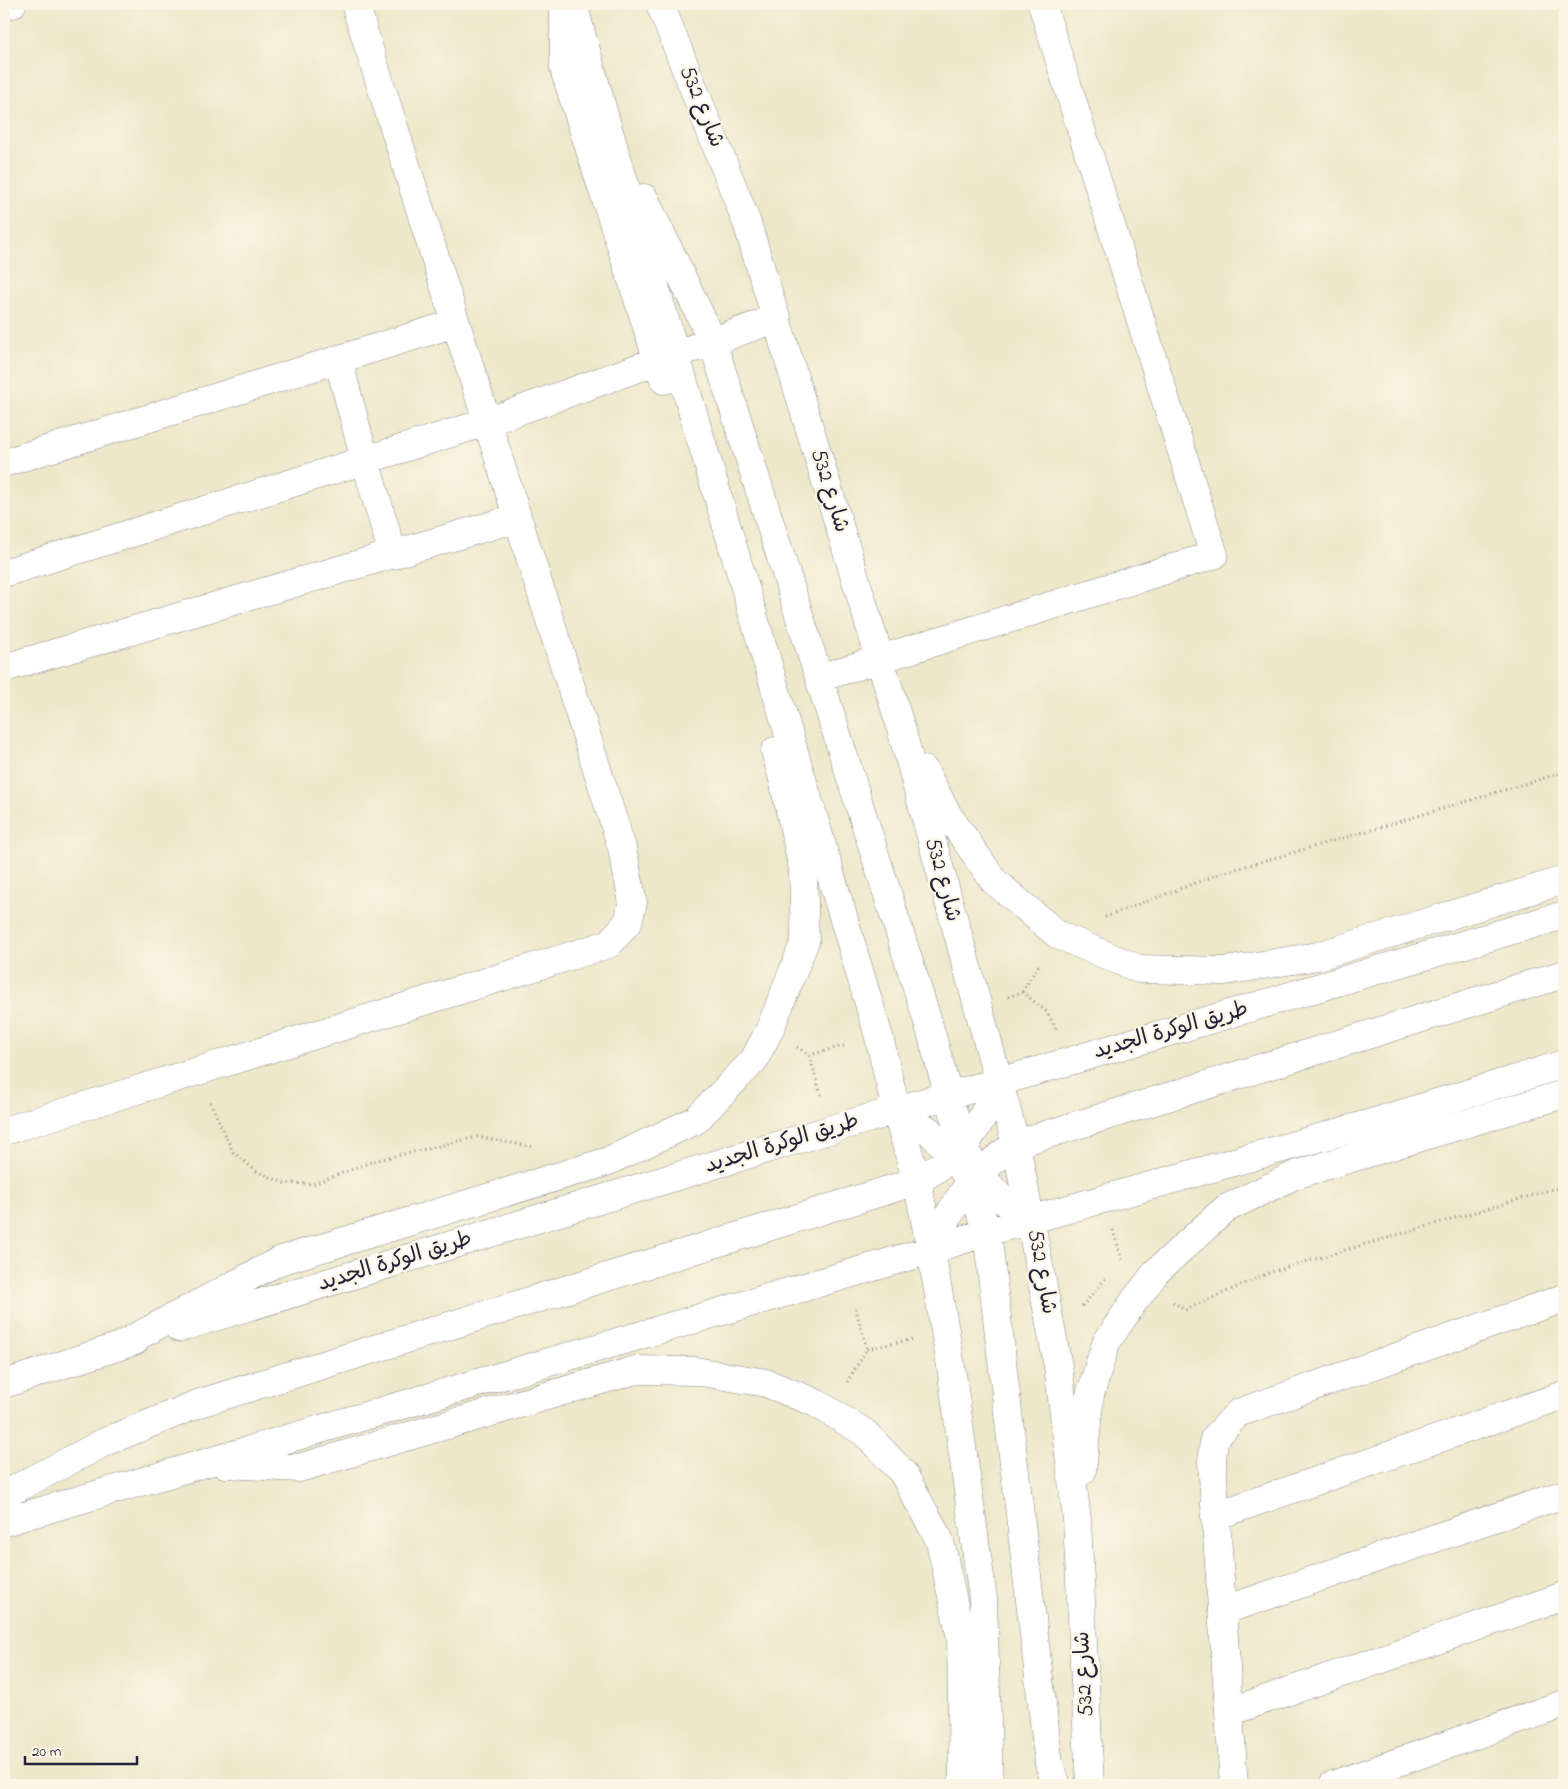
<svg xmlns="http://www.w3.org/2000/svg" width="1568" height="1789" font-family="'Indie Flower','Playpen Sans Arabic',sans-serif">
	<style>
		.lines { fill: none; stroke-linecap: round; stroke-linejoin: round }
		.minor-casing { stroke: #888482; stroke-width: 29 }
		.path { stroke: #888482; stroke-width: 3; stroke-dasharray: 1 4; stroke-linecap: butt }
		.minor { stroke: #fff; stroke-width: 28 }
		.labels { text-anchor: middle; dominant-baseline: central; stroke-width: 4.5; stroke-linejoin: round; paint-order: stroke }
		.street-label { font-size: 22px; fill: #22223b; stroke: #fcf5e5 }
	</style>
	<rect width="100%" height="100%" fill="#fcf5e5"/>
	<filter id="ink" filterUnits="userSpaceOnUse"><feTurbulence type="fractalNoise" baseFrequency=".02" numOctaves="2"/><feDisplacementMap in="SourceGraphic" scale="10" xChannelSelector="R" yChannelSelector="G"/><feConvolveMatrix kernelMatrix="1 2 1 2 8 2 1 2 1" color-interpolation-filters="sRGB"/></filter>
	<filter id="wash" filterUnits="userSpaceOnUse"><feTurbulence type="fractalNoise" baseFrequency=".0096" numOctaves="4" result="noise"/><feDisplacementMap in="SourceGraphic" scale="20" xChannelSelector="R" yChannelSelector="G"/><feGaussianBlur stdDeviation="1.12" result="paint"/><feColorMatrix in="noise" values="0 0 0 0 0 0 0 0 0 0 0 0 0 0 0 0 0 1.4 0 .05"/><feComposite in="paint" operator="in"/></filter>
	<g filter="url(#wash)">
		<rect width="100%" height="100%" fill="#eee7ca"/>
	</g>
	<g filter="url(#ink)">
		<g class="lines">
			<defs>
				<path id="minor" d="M 573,4 L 605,118 L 879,1037 L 896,1110 L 917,1181 L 931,1250 L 950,1360 L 983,1599 L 989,1785
					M 660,4 L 747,223 L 900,725 L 1016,1144 L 1058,1366 L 1077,1520 L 1090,1785
					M 4,6 L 12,4
					M 564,6 L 564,69 L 664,380
					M 644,198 L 712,340 L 928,1022 L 963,1147 L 978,1173 L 1003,1200 L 1031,1220
					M 338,359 L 365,460 L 393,555
					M 4,463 L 456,323
					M 4,573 L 487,422 L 777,318
					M 4,668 L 517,518
					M 819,678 L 1214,555 L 1042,4
					M 924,770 L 948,815 L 994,881 L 1058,935 L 1139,969 L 1225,971 L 1318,956 L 1564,880
					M 896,1110 L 928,1130 L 954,1156 L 970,1182 L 987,1232 L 1049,1764 L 1057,1785
					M 4,1131 L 609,944 L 628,922 L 633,902 L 622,848 L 355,4
					M 931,1250 C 955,1200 969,1176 1016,1144 L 1564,974
					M 179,1328 L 832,1129 L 949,1095 L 999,1082 L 1564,915
					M 119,1346 L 279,1261 L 606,1162 L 696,1120 L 754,1060 L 770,1029 L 805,941 L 803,869 L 783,779 L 775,751
					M 4,1384 L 135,1341
					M 225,1464 L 299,1468 L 636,1370 L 695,1371 L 766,1383 L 816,1403 L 865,1433 L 903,1473 L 940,1541 L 961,1638 L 963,1785
					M 1082,1471 L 1090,1395 L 1106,1343 L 1132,1304 L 1157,1271 L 1225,1209 L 1295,1175 L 1564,1094
					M 4,1495 L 105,1442 L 200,1403 L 917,1181 C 964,1154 978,1131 999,1082
					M 1215,1516 L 1564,1395
					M 4,1522 L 931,1250 L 987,1232 L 1368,1124 L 1564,1064
					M 1222,1611 L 1564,1494
					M 1229,1712 L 1564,1596
					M 1234,1785 L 1212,1461 L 1214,1439 L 1238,1413 L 1564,1298
					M 1333,1785 L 1564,1704"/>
			</defs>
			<use href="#minor" class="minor-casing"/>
			<path class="path" d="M 1105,917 L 1222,873 L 1378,828 L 1564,772
				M 1022,992 L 1047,1012 L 1057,1031
				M 1008,997 L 1022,992 L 1040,963
				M 797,1047 L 809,1055 L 822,1098
				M 809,1055 L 847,1045
				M 210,1102 L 233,1152 L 256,1171 L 284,1183 L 313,1184 L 374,1161 L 477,1137 L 535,1147
				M 1113,1230 L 1122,1260
				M 1173,1302 L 1185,1310 L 1271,1272 L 1564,1186
				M 1082,1306 L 1107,1277
				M 867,1349 L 913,1339
				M 847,1382 L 867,1349 L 855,1306"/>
			<use href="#minor" class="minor"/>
		</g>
	</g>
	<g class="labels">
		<g class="street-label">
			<text transform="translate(701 107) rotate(68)">شارع 532</text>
			<text transform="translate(829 491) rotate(73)">شارع 532</text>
			<text transform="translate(942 880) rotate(75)">شارع 532</text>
			<text transform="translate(1171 1031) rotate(-16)">طريق الوكرة الجديد</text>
			<text transform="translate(782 1144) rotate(-17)">طريق الوكرة الجديد</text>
			<text transform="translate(395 1262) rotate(-17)">طريق الوكرة الجديد</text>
			<text transform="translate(1041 1272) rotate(80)">شارع 532</text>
			<text transform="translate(1085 1674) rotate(-93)">شارع 532</text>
		</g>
	</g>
	<rect width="1568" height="1789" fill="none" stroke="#fcf5e5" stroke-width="20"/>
	<path d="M25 1756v8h112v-8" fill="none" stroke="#22223b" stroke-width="2.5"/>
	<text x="32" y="1756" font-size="15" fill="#22223b" stroke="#fcf5e5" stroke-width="4" paint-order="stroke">20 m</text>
</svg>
